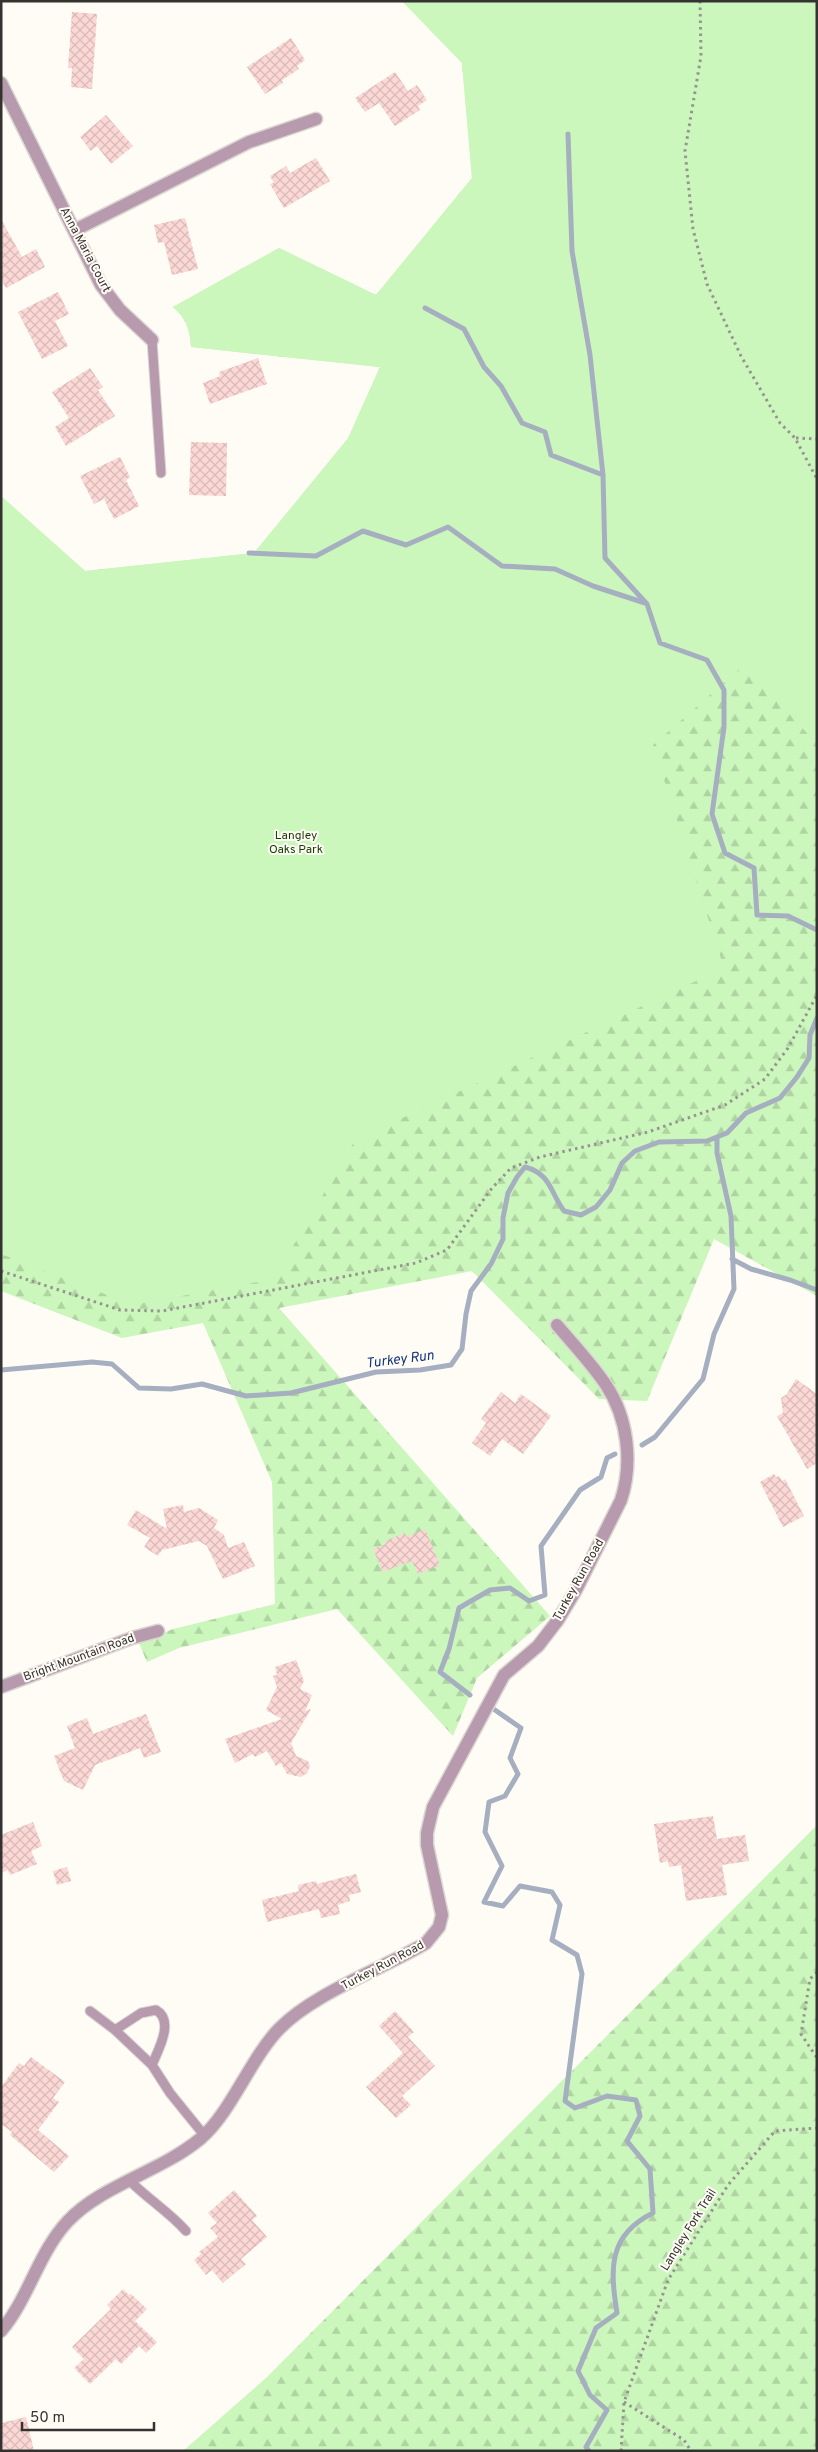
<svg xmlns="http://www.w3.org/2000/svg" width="818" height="2452" font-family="Overpass,sans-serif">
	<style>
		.forest { fill: url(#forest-firs) }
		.park { fill: #cbf7bc }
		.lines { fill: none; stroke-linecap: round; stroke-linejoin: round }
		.stream { stroke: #a5afc0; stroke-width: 5 }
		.building { fill: url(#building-cross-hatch) }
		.lane-casing { stroke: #dbd7d2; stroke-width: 11 }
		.street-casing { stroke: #dbd7d2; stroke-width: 15 }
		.path { stroke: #979490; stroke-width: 3; stroke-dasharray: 2.5 4; stroke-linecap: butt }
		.lane { stroke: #b79aad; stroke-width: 9 }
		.street { stroke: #b79aad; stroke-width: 12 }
		.labels { text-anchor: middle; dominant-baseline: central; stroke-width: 4; stroke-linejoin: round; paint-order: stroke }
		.street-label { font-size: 12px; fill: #353331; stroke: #fffbf5 }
		.park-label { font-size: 12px; fill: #133e00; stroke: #fffbf5 }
		.water-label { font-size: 14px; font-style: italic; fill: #13357c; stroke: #fffbf5 }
	</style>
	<defs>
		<pattern id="forest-firs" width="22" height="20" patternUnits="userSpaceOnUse" patternTransform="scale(1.25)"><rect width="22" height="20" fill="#cbf7bc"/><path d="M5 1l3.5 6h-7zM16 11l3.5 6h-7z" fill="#afd4a2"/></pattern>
		<pattern id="building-cross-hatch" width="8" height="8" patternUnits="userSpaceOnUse" patternTransform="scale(1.25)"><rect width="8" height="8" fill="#fbd8d5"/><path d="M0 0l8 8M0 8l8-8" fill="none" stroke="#d8bab7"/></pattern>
	</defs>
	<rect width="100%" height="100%" fill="#fffbf5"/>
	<path class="forest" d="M 402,1 L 817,1 L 817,1296 L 714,1239 L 647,1401 L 599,1399 L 472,1271 L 279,1308 L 550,1616 L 477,1678 L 453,1736 L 337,1609 L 179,1648 L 147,1662 L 139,1643 L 173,1629 L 275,1604 L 272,1482 L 203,1323 L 122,1338 L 1,1291 L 1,496 L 85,571 L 254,553 L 348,439 L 380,367 L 191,347 C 190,329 186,318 173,307 L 279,248 L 376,295 L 472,178 L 462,63 Z
		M 817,1825 L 817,2451 L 183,2451 L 267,2377 Z"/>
	<path class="park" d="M 402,1 L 817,1 L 817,744 L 744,665 L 653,745 L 724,968 L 355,1140 L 274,1279 L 133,1305 L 1,1254 L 1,496 L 85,571 L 254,553 L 348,438 L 380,367 L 191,347 C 190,329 186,318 173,307 L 279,248 L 376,295 L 472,178 L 462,63 Z"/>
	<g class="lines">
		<path class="stream" d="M 568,134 L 572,251 L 590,355 L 603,475 L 605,558 L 647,604 L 660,643 L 707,660 L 724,690 L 724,727 L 712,814 L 725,853 L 754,868 L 757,915 L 788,916 L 817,930
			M 425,308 L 464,329 L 484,367 L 501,386 L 522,423 L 545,432 L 551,455 L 603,475
			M 249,553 L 316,556 L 363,531 L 406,545 L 448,527 L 502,566 L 555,569 L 593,586 L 645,603
			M 732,1259 L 751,1269 L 790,1280 L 817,1290
			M 1,1370 L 92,1362 L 112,1364 L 139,1388 L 171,1389 L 202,1384 L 246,1396 L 291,1393 L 376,1372 L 420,1370 L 451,1365 L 462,1349 L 466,1314 L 471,1291 L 491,1264 L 503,1239 L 503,1218 L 508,1193 L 517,1177 L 525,1167 C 551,1174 550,1192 564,1211 L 581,1215 L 596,1207 L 610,1190 L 622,1163 L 635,1151 L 659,1142 L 707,1141 L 727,1133 L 746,1113 L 780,1098 L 797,1077 L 809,1058 L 810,1035 L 817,1018
			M 642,1445 L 655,1437 L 703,1379 L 714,1334 L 734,1289 L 731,1216 L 717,1153 L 717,1137
			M 470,1695 L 440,1672 L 449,1649 L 459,1608 L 490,1590 L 510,1588 L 529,1601 L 545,1595 L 541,1546 L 580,1490 L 601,1477 L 607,1458 L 615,1454
			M 495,1710 L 521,1728 L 510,1758 L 518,1774 L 505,1796 L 489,1802 L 485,1832 L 502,1866 L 484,1902 L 503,1906 L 520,1886 L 552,1892 L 560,1905 L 552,1940 L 577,1955 L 582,1974 L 565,2101 L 575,2108 L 607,2096 L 636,2100 L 640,2116 L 627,2141 L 650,2169 L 653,2213 C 608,2235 610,2269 617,2313 L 596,2328 L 578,2371 L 590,2395 L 607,2410 L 586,2447 L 589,2451"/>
	</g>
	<path class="building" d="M 72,12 L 97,14 L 92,89 L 71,87 L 72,68 L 68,68 Z
		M 291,38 L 305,60 L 297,66 L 299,69 L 282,80 L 283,83 L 265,94 L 247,67 Z
		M 395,72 L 408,91 L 417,85 L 427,100 L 418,106 L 420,110 L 395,126 L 379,103 L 365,112 L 355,98 Z
		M 106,115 L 133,146 L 111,164 L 97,146 L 91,151 L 80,137 Z
		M 316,158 L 330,181 L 284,208 L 270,184 L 274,183 L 270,176 L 286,166 L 290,173 Z
		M 185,218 L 198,269 L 172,275 L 164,242 L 158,243 L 154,225 Z
		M 1,219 L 22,257 L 36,249 L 45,267 L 6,288 L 1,279 Z
		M 58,292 L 69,314 L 55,321 L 68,346 L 42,359 L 18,312 Z
		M 258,358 L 267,384 L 210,404 L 203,383 L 220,376 L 219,372 Z
		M 90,368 L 103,387 L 98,390 L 115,416 L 66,446 L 55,427 L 69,418 L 52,392 Z
		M 191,442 L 227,443 L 226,496 L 189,495 Z
		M 120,457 L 130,477 L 126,480 L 139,506 L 114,519 L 104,499 L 94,504 L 80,476 Z
		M 796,1379 L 817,1394 L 817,1463 L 807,1469 L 777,1416 L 783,1413 L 781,1398 L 787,1394 Z
		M 501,1392 L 515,1403 L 521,1394 L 551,1416 L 523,1454 L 502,1439 L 490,1456 L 472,1443 L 486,1423 L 481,1419 Z
		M 774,1474 L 776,1477 L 779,1476 L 782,1481 L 785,1479 L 804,1516 L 783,1527 L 760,1482 Z
		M 183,1505 L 184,1512 L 199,1508 L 218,1520 L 214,1528 L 224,1535 L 228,1548 L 244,1542 L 255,1566 L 223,1579 L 207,1546 L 199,1541 L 162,1550 L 158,1556 L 144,1547 L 150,1538 L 127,1525 L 136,1510 L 167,1529 L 163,1509 Z
		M 425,1529 L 440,1565 L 418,1574 L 412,1561 L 383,1572 L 373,1549 L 386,1544 L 385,1541 L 405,1533 L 406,1537 Z
		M 296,1660 L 304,1681 L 300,1689 L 312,1695 L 305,1711 L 311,1709 L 291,1743 L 296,1756 L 308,1761 L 310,1766 L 307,1773 L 301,1777 L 287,1774 L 281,1763 L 276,1766 L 267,1751 L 255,1757 L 253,1754 L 235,1763 L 225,1739 L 282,1719 L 266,1710 L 277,1687 L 273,1676 L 277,1675 L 275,1667 Z
		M 146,1714 L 161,1752 L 144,1758 L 140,1748 L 95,1765 L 83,1790 L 64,1781 L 54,1756 L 75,1748 L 67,1726 L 87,1718 L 93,1734 Z
		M 713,1816 L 717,1839 L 745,1835 L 749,1861 L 722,1865 L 727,1895 L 686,1901 L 681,1865 L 669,1867 L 668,1861 L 660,1863 L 654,1824 Z
		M 33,1822 L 42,1846 L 31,1851 L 37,1864 L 10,1875 L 8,1870 L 1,1873 L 1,1835 Z
		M 67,1867 L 71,1881 L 57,1885 L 53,1871 Z
		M 356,1874 L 361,1892 L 349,1895 L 350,1901 L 338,1905 L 340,1914 L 321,1918 L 319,1909 L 267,1922 L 262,1900 L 299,1891 L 298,1885 L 316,1881 L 317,1884 Z
		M 395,2011 L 414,2032 L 408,2037 L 435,2066 L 402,2096 L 411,2105 L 396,2118 L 366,2087 L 403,2053 L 379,2026 Z
		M 31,2057 L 65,2082 L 53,2098 L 59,2102 L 38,2130 L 69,2156 L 54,2172 L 10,2135 L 12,2132 L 1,2124 L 1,2087 L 19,2063 L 24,2066 Z
		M 234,2190 L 257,2216 L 252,2220 L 267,2237 L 241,2259 L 246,2264 L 223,2283 L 212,2270 L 206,2275 L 194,2260 L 201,2254 L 199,2252 L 218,2237 L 210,2228 L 217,2223 L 208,2213 Z
		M 123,2289 L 129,2295 L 131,2294 L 147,2309 L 135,2321 L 157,2342 L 146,2353 L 139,2346 L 121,2364 L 116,2359 L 90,2384 L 74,2368 L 84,2359 L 72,2347 L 111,2309 L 107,2305 Z
		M 26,2417 L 34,2451 L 3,2451 L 1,2423 Z"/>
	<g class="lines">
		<defs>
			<path id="lane" d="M 152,340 L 161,473
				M 90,2011 L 115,2030 L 141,2013 L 156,2010 C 175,2021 158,2050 152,2065 L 115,2030
				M 152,2065 L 170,2093 L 204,2135
				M 130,2181 C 148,2199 169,2212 186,2231"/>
			<path id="street" d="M 1,83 L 101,285 L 120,310 L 152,340
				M 75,230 L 249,142 L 316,119
				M 1,1687 L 132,1638 L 158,1631
				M 1,2331 C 29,2298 38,2253 68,2221 C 102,2185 160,2172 200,2139 C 231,2113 250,2059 279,2029 C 314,1993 382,1969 426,1943 L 439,1927 L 442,1915 L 427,1845 L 427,1833 L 433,1807 L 504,1675 L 538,1646 L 558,1620 L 576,1590 L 621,1500 C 633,1463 628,1418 606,1385 C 592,1364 573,1344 557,1325"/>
		</defs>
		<use href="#lane" class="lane-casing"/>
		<use href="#street" class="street-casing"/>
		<path class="path" d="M 700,1 L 701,56 L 685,151 L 693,229 L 707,284 L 741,356 L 780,423 L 795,438 L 817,479
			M 796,438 L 817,439
			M 1,1271 L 120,1310 L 162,1311 L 416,1263 L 447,1250 L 492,1188 L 511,1168 L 540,1157 L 648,1132 L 725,1105 L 765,1079 L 788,1048 L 817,995
			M 817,1972 L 810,1979 L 801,2034 L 817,2058
			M 624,2402 L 684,2440 L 691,2451
			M 621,2451 L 624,2402 L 668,2280 L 728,2185 L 775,2131 L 817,2128"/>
		<use href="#lane" class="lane"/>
		<use href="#street" class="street"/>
	</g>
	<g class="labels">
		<g class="street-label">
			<text transform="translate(85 250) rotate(62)">Anna Maria Court</text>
			<text transform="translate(579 1580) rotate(-61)">Turkey Run Road</text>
			<text transform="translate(79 1658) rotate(-20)">Bright Mountain Road</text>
			<text transform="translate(383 1966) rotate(-28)">Turkey Run Road</text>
			<text transform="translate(689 2230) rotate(-58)">Langley Fork Trail</text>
		</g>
		<g class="park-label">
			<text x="296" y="836">Langley<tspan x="296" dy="14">Oaks Park</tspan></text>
		</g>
		<g class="water-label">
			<text transform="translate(400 1360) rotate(-7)">Turkey Run</text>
		</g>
	</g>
	<rect width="818" height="2452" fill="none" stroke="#353331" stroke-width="5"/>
	<path d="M22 2422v8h132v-8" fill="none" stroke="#353331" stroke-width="2.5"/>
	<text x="30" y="2422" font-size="15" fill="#353331" stroke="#fffbf5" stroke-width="4" paint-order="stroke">50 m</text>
</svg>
